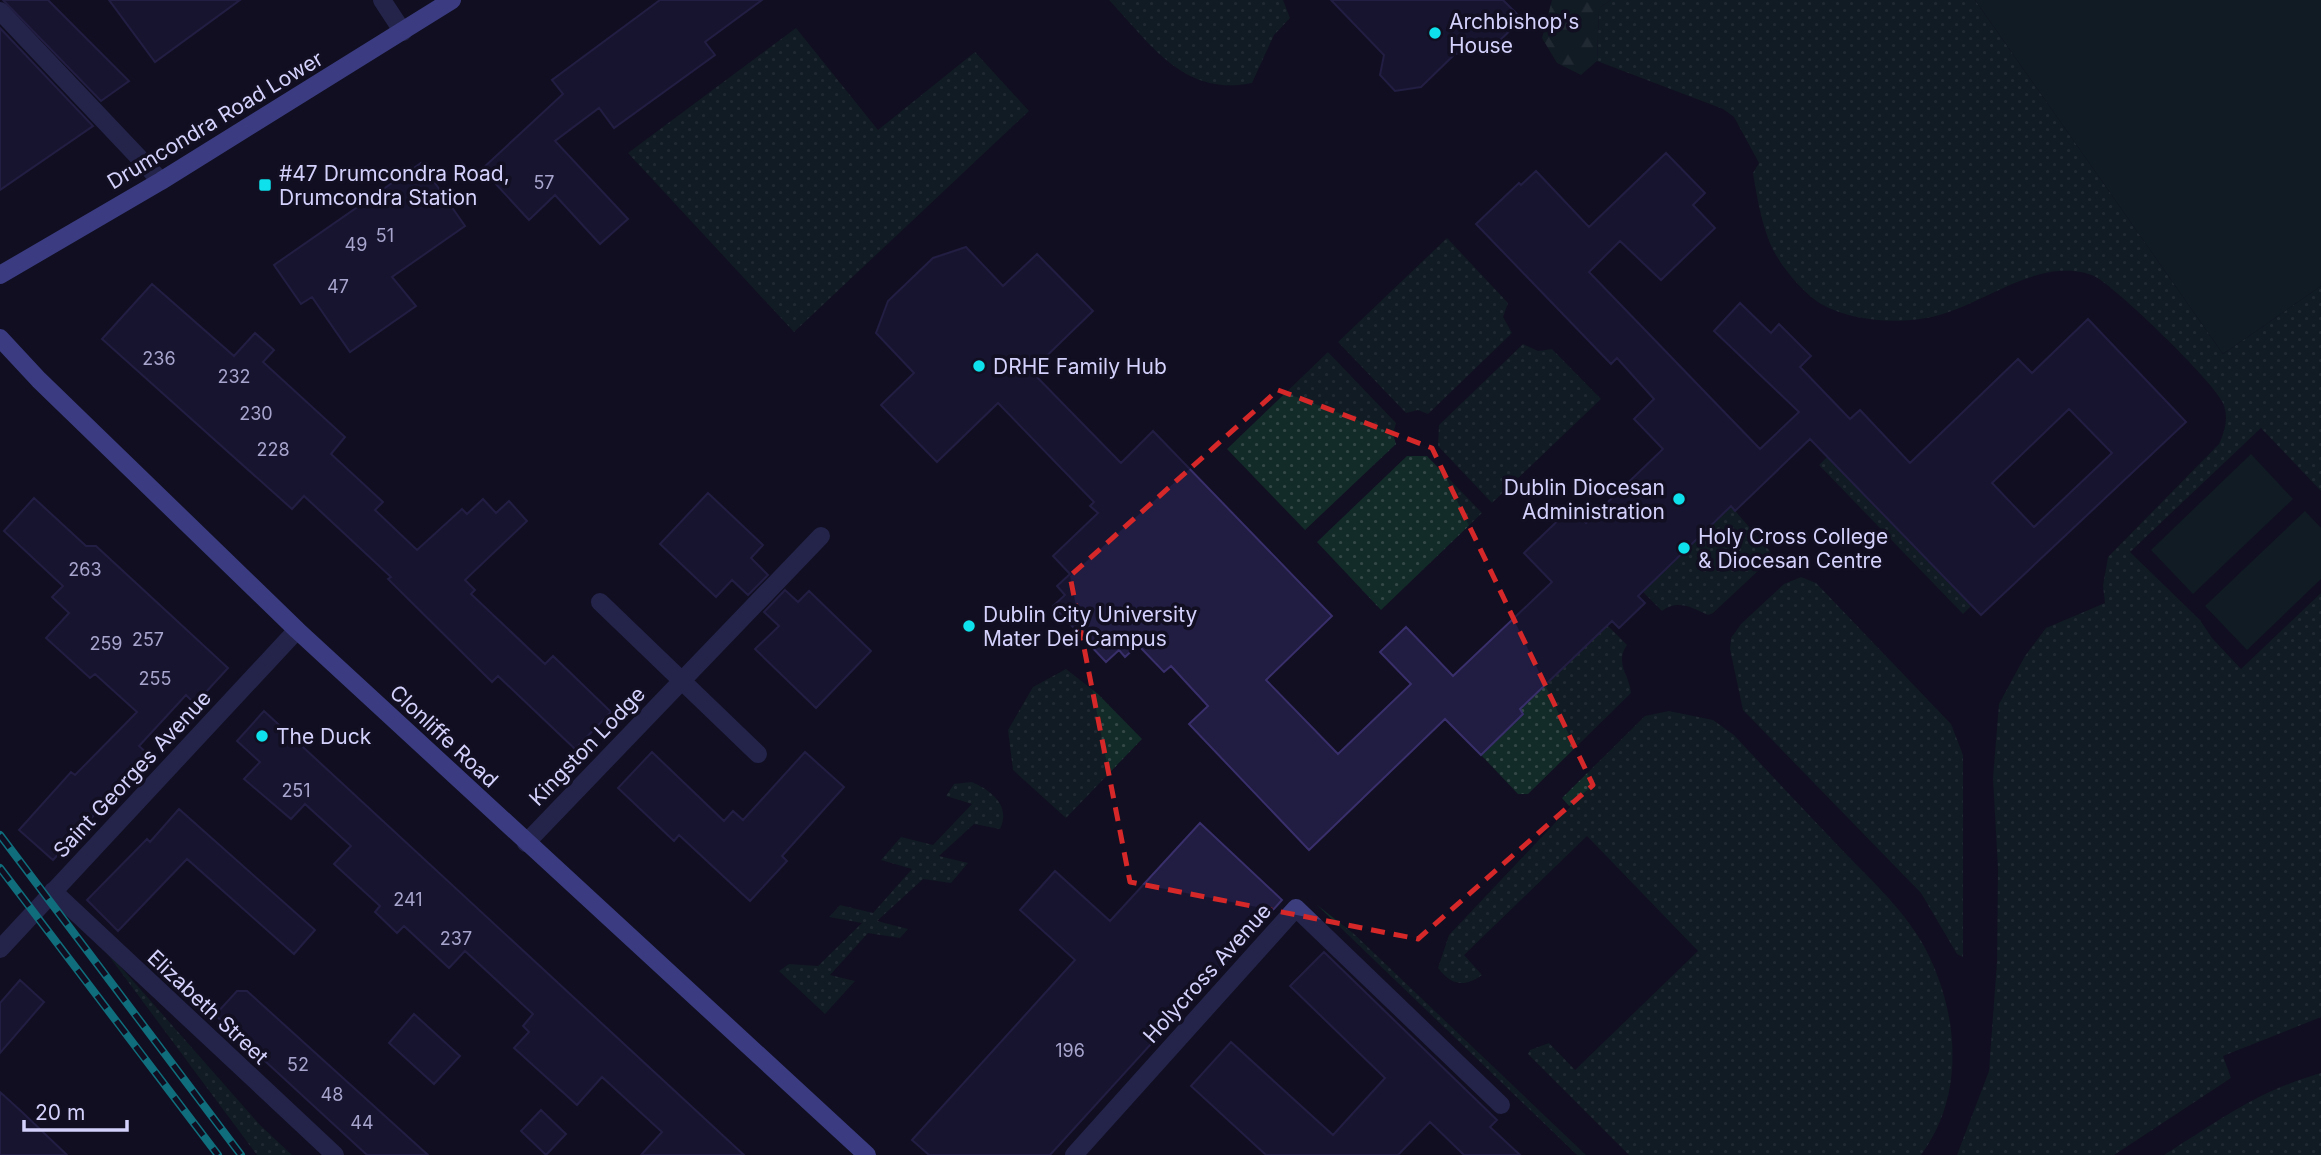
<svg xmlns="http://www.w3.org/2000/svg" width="2321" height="1155" font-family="Inter,sans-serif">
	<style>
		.grass { fill: url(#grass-dots) }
		.forest { fill: url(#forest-firs) }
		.park { fill: #122a28 }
		.building { fill: #211c41; stroke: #382f6b; stroke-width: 2; fill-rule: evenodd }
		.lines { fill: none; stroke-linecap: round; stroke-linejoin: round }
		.street { stroke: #3c3d7d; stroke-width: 18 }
		.secondary { stroke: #6e72f6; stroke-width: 18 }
		.rail-casing { stroke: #0ee1eb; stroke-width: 8 }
		.rail { stroke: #110f21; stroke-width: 5; stroke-dasharray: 16; stroke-linecap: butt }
		.marked { fill: none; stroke: #d62828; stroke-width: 5; stroke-dasharray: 14 9; stroke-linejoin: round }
		.poi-dot { fill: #0ee1eb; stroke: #110f21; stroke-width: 2.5 }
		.labels { text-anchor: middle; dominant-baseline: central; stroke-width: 7; stroke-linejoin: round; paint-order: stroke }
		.number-label { font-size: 18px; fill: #a7a4cd }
		.poi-label { font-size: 21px; fill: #d4d1fc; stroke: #110f21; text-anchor: start }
		.street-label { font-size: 21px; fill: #d4d1fc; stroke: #110f21 }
	</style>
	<defs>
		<pattern id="grass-dots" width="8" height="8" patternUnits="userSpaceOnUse" patternTransform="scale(1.75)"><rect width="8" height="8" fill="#122a28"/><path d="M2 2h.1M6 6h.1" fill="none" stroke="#344848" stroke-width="1.8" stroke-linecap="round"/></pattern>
		<pattern id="forest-firs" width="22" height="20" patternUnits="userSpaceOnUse" patternTransform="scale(1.75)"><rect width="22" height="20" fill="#122a28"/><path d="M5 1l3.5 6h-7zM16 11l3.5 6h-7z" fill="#344848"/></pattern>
	</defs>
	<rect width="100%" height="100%" fill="#110f21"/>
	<path class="grass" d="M 1109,0 L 1283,0 L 1290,18 L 1274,35 L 1252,83 C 1183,97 1151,44 1109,0 Z
		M 1611,0 L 1975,0 L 2223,354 L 2321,286 L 2321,491 L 2261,428 L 2130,552 L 2200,620 L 2212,638 L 2241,669 L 2321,593 L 2321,1017 L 2223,1056 L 2231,1078 L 2114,1155 L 1957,1155 L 1989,1071 L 1997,962 L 1998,869 L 1993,778 L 1999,704 L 2025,656 L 2046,628 L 2105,603 L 2103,586 L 2108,557 L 2219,444 C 2225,431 2229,417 2223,403 C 2214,382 2115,286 2094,276 C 2084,271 2069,270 2058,271 C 2018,275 1981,302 1943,314 C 1908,325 1856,323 1823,305 C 1806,296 1786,272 1776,255 C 1763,233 1757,198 1753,173 L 1759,163 L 1734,117 L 1723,109 L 1597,61 L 1599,8 Z
		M 796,28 L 878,130 L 975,52 L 1029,111 L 794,332 L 628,153 Z
		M 1447,238 L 1508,303 L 1503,317 L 1512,333 L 1428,414 L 1418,410 L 1406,413 L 1338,342 Z
		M 1523,344 L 1538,351 L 1552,349 L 1601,399 L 1492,503 L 1438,446 L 1439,425 Z
		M 1328,352 L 1396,423 L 1393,434 L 1396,444 L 1305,530 L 1227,449 Z
		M 1427,456 L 1482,513 L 1381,610 L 1317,542 L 1407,456 Z
		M 1828,456 L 1971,606 L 1963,614 L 1819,465 Z
		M 1731,506 L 1774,556 L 1713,613 L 1708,615 C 1692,607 1676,599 1662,611 L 1643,592 Z
		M 1801,577 L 1816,583 L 1951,724 L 1963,755 L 1963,957 L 1957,954 L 1921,893 L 1743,710 L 1730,649 L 1731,638 L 1741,624 L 1784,584 Z
		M 1607,625 L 1627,645 C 1614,663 1630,676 1631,693 L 1528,794 L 1518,794 L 1481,755 L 1523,714 L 1520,709 Z
		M 1066,669 L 1098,694 L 1142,739 L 1066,818 L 1013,770 L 1008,730 L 1033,687 Z
		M 1669,711 L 1713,720 L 1734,735 C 1771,775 1809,815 1847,855 C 1877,886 1912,918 1930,958 C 1959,1020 1964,1097 1921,1155 L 1629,1155 L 1528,1054 L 1530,1050 L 1549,1043 L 1575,1070 L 1698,951 L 1587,836 L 1464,955 L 1482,975 C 1464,988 1451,985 1438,968 L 1449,935 L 1570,807 L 1562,798 L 1645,716 Z
		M 972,782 C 992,791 1011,806 1000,829 L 974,824 L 939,856 L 968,863 L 951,883 L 923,879 L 877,921 L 908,929 L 900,938 L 868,933 L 830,975 L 855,981 L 825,1014 L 779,971 L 789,964 L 818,966 L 862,923 L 829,917 L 840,905 L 873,913 L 912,869 L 881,860 L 901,837 L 933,845 L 972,804 L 946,796 L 954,784 Z
		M 1317,905 L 1353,933 L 1586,1155 L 1577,1155 Z
		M 97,940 L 260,1125 L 292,1155 L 257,1155 Z
		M 2321,1073 L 2321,1155 L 2164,1155 C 2219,1121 2257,1091 2321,1073 Z"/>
	<path class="forest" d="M 1552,0 L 1611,0 L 1599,8 L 1597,61 L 1581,75 L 1557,63 L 1542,38 Z"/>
	<path class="park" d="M 1975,0 L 2321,0 L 2321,286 L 2223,354 Z
		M 2251,454 L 2293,499 L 2193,594 L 2151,550 Z
		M 2305,511 L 2321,528 L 2321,579 L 2247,650 L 2205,606 Z"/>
	<path class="building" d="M 3,0 L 48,0 L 129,81 L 101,101 Z
		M 109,0 L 240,0 L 155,62 Z
		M 660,0 L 762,0 L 705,42 L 715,55 L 614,128 L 599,108 L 555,141 L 628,219 L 600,244 L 555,195 L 529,220 L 482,169 L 563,94 L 552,80 Z
		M 1331,0 L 1503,0 L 1522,19 L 1492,48 L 1455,54 L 1421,87 L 1395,91 L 1380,75 L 1384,55 Z
		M 0,28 L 93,126 L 0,190 Z
		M 1666,153 L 1705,193 L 1693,205 L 1715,228 L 1661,280 L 1620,241 L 1589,272 L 1760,449 L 1799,412 L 1714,331 L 1740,303 L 1771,333 L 1779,324 L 1811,356 L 1800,367 L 1850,419 L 1860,410 L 1910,463 L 2018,359 L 2032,373 L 2088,319 L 2186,422 L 1981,615 L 1810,439 L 1735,511 L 1731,506 L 1638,596 L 1645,603 L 1619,628 L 1612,621 L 1520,709 L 1523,714 L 1481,755 L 1445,719 L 1309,850 L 1189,724 L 1208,706 L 1171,666 L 1164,672 L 1138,645 L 1125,657 L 1119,650 L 1106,662 L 1053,606 L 1065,595 L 1057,586 L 1070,574 L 1053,556 L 1098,513 L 1090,506 L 1094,502 L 998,403 L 937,462 L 881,405 L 914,373 L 876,333 L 888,301 L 933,258 L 966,247 L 1003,286 L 1037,254 L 1093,311 L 1031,371 L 1121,463 L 1153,431 L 1332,616 L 1266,680 L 1338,754 L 1411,684 L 1380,652 L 1406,627 L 1453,676 L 1552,582 L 1524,553 L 1571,508 L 1586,523 L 1663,449 L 1634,419 L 1654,399 L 1617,358 L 1611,364 L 1476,224 L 1519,183 L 1521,185 L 1536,171 L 1589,227 ZM 2069,409 L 2112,453 L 2034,527 L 1992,483 Z
		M 421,163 L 465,226 L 392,277 L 416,306 L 350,352 L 312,297 L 301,304 L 274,265 Z
		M 152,284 L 234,356 L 255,333 L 274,350 L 263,362 L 345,437 L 331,454 L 383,502 L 375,510 L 417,550 L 462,509 L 467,514 L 483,499 L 496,513 L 509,501 L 527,521 L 465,580 L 475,590 L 471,594 L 545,664 L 553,656 L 611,712 L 575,749 L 498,676 L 492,682 L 388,579 L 391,577 L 304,496 L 292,509 L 102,339 Z
		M 708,493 L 763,545 L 751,558 L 768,575 L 748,595 L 732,580 L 716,597 L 660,544 Z
		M 34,498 L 86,546 L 96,546 L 228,668 L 195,704 L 186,695 L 139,746 L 149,755 L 53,860 L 19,830 L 71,772 L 75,775 L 137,712 L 95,674 L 90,678 L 46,638 L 69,613 L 52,597 L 63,586 L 4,531 Z
		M 785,590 L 798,602 L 809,591 L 871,651 L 816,708 L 755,649 L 779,626 L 764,612 Z
		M 264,711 L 583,1006 L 744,1155 L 641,1155 L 662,1132 L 602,1077 L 577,1105 L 514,1048 L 529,1032 L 523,1026 L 533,1014 L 465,951 L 449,968 L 404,926 L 397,933 L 375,912 L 380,906 L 334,864 L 351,846 L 305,804 L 291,819 L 244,779 L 260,762 L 237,741 Z
		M 652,752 L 724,821 L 733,811 L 743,820 L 805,752 L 844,787 L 782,856 L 787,861 L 750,901 L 679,835 L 674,841 L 618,788 Z
		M 179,809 L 315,930 L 294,954 L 187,859 L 118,931 L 87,900 L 147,839 L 150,842 Z
		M 1200,823 L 1282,900 L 1050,1155 L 929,1155 L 912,1140 L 1075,960 L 1020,910 L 1055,871 L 1110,921 Z
		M 1324,952 L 1497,1120 L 1490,1127 L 1520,1155 L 1464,1155 L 1430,1122 L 1398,1155 L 1266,1155 L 1191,1086 L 1231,1042 L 1333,1135 L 1385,1078 L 1290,986 Z
		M 20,980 L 44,1002 L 0,1053 L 0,1003 Z
		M 237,991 L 247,991 L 428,1155 L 367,1155 L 215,1015 Z
		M 414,1014 L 460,1056 L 434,1084 L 389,1043 Z
		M 0,1092 L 22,1112 L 67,1155 L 0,1155 Z
		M 541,1110 L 566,1134 L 546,1155 L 521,1131 Z"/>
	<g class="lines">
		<path class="street" d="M 382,0 L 403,32
			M 0,11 L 161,181
			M 600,602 L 758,754
			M 526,843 L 821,536
			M 53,891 L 335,1155
			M 0,949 L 297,630
			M 1074,1155 L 1296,908 L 1501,1105"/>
		<path class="secondary" d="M 0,275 L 161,181 L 452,0
			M 0,338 L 39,380 L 297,630 L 867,1155"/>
		<defs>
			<path id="rail" d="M 0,835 L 241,1155
				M 0,868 L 218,1155"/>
		</defs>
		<use href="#rail" class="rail-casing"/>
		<use href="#rail" class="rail"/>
	</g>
	<path d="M0 0H2321V1155H0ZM 1278,390 L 1432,448 L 1593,785 L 1418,939 L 1130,882 L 1070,576 Z" fill="#110f21" fill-opacity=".55" fill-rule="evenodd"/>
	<path class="marked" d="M 1278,390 L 1432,448 L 1593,785 L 1418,939 L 1130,882 L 1070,576 Z"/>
	<g class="poi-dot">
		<circle cx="1435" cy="33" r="7"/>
		<rect x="258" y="178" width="14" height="14" rx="3.5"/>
		<circle cx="979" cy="366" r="7"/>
		<circle cx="1679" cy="499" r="7"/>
		<circle cx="1684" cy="548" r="7"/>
		<circle cx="969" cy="626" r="7"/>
		<circle cx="262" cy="736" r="7"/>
	</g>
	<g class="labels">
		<g class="number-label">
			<text x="544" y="182">57</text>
			<text x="385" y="235">51</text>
			<text x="356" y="244">49</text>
			<text x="338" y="286">47</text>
			<text x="159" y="358">236</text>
			<text x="234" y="376">232</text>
			<text x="256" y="413">230</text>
			<text x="273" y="449">228</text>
			<text x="85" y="569">263</text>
			<text x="148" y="639">257</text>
			<text x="106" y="643">259</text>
			<text x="155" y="678">255</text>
			<text x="296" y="790">251</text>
			<text x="408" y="899">241</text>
			<text x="456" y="938">237</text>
			<text x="1070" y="1050">196</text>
			<text x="298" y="1064">52</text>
			<text x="332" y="1094">48</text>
			<text x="362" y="1122">44</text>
		</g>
		<g class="poi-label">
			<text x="1449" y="21">Archbishop's<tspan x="1449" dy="24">House</tspan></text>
			<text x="279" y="173">#47 Drumcondra Road,<tspan x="279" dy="24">Drumcondra Station</tspan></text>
			<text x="993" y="366">DRHE Family Hub</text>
			<text x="1665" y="487" text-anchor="end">Dublin Diocesan<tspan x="1665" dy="24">Administration</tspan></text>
			<text x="1698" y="536">Holy Cross College<tspan x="1698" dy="24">&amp; Diocesan Centre</tspan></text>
			<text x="983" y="614">Dublin City University<tspan x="983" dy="24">Mater Dei Campus</tspan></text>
			<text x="276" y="736">The Duck</text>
		</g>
		<g class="street-label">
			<text transform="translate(215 120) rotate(-31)">Drumcondra Road Lower</text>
			<text transform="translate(444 736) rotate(43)">Clonliffe Road</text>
			<text transform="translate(587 746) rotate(-46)">Kingston Lodge</text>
			<text transform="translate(132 774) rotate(-47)">Saint Georges Avenue</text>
			<text transform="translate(1207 973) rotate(-48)">Holycross Avenue</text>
			<text transform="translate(208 1007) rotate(43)">Elizabeth Street</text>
		</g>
	</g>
	<path d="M24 1120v10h103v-10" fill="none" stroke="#d4d1fc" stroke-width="3.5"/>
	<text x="35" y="1120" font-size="21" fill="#d4d1fc" stroke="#110f21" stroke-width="5" paint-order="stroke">20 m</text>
</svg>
